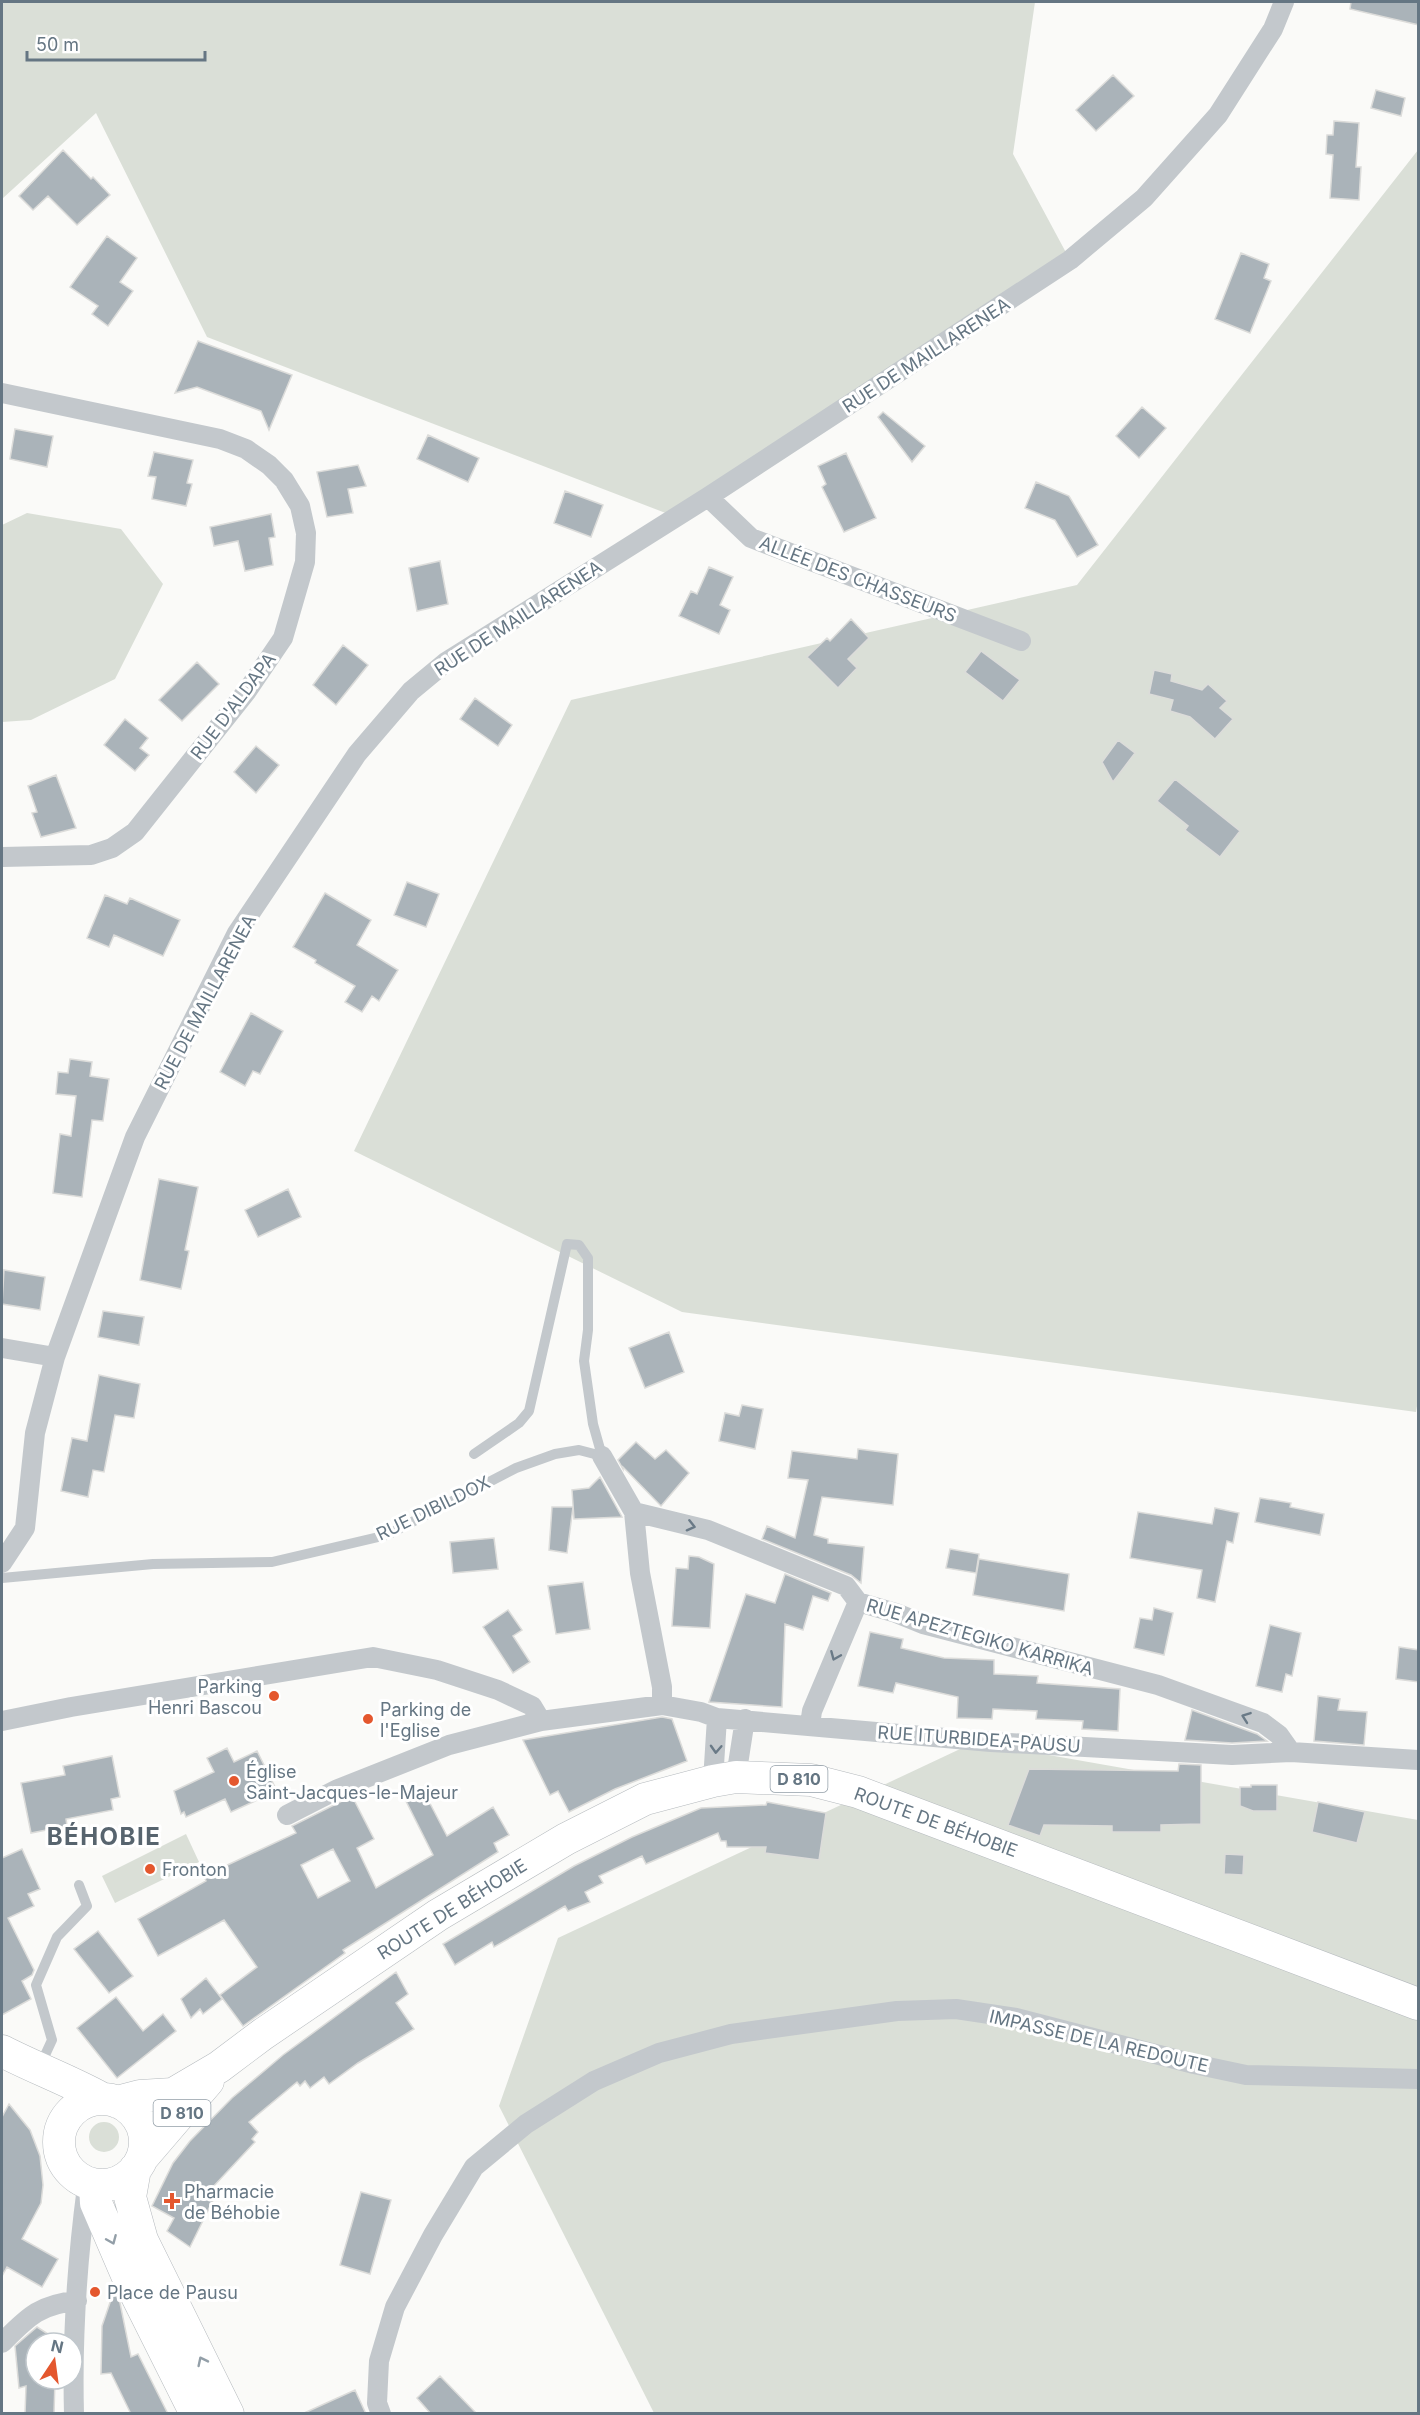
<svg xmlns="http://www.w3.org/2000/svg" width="1420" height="2415" font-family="Inter,sans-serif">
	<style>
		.green { fill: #dadfd7 }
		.building { fill: #aab3b9; stroke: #dcdcda; stroke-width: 1.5; fill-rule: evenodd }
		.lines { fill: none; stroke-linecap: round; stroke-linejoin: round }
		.primary-casing { stroke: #b5babe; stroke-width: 33 }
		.lane { stroke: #c3c8cc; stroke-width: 10 }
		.street { stroke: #c3c8cc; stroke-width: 20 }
		.primary { stroke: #fff; stroke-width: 32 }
		.oneway { stroke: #6a7a87 }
		.oneway2 { stroke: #939fa8 }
		.poi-dot { fill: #e4572e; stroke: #fff; stroke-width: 2 }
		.labels { text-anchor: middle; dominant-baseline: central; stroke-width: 6; stroke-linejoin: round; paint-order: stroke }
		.shield { fill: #fff; stroke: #939fa8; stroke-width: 1.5 }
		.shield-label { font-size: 16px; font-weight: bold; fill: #657683 }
		.street-label { font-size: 18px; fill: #657683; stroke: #fff }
		.poi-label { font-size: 18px; fill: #657683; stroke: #fff; text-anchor: start }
		.district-label { font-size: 24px; font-weight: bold; letter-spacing: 1.5px; fill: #57646e; stroke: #fff }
	</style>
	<rect width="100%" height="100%" fill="#fafaf8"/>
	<path class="green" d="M 2,2 L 1035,2 L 1013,154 L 1070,260 L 676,517 L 207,337 L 96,113 L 2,199 Z
		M 1418,150 L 1418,1400 L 1416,1412 L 682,1312 L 354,1151 L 571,700 L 1077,585 Z
		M 27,513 L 121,529 L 163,584 L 115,679 L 31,720 L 2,722 L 2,525 Z
		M 975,1742 L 1418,1820 L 1418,2413 L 654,2413 L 499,2106 L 558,1938 Z
		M 186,1834 L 199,1862 L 115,1903 L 102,1876 Z
		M89 2137a15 15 0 1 1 30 0a15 15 0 1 1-30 0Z"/>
	<path class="building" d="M 1351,2 L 1419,2 L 1419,25 L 1350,9 Z
		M 1113,75 L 1134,96 L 1096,131 L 1076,110 Z
		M 1376,90 L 1405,98 L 1401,116 L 1371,108 Z
		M 1334,121 L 1359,123 L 1356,167 L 1361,167 L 1359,200 L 1330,198 L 1333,155 L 1326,154 L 1327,135 L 1333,135 Z
		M 63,150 L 91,179 L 93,177 L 110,195 L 77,225 L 48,196 L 33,210 L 19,196 Z
		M 107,236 L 137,258 L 120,282 L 133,291 L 108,326 L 92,314 L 98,306 L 70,287 Z
		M 1241,253 L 1269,264 L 1264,278 L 1271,281 L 1250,333 L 1215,319 Z
		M 198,341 L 292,375 L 269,430 L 261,411 L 197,387 L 175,393 Z
		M 1142,407 L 1166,428 L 1139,458 L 1116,436 Z
		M 883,412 L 925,446 L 912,462 L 878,417 Z
		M 15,429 L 53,436 L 47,467 L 10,459 Z
		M 428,435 L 479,458 L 468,482 L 417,459 Z
		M 154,452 L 193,460 L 187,483 L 192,484 L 186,506 L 152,499 L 156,477 L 148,476 Z
		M 846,453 L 876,518 L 844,532 L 822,487 L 826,484 L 818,466 Z
		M 358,465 L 366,486 L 348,489 L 353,513 L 327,517 L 317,472 Z
		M 1036,482 L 1069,496 L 1098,545 L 1077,557 L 1055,520 L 1025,508 Z
		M 565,491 L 603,505 L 591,537 L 554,523 Z
		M 271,514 L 275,537 L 269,538 L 273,565 L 245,571 L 238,541 L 214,546 L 210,527 Z
		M 440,561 L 448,604 L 417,611 L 409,568 Z
		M 709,567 L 733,577 L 720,605 L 730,610 L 719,634 L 679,616 L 691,591 L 697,594 Z
		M 851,619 L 869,638 L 848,659 L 857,668 L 838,688 L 807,657 L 827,638 L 830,641 Z
		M 343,645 L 368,665 L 336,705 L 313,685 Z
		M 981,651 L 1020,680 L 1003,701 L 965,672 Z
		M 197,662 L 219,684 L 182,721 L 159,700 Z
		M 1154,670 L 1172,674 L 1171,681 L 1202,690 L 1208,684 L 1227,701 L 1220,708 L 1233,719 L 1215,739 L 1190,717 L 1170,711 L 1173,700 L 1149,694 Z
		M 475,698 L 512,725 L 498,746 L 460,719 Z
		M 125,719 L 148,738 L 140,748 L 149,755 L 135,771 L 104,745 Z
		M 1118,740 L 1135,753 L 1113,782 L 1102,762 Z
		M 256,746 L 279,765 L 256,793 L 234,772 Z
		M 56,775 L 76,828 L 41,837 L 32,813 L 37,812 L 28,786 Z
		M 1175,779 L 1240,831 L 1220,857 L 1185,830 L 1188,826 L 1157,801 Z
		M 407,882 L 439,894 L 426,927 L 394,915 Z
		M 325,893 L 371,920 L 357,945 L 398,970 L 379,1001 L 372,996 L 362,1012 L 345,1002 L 355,986 L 315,963 L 316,960 L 293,947 Z
		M 105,895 L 127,904 L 130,898 L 180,920 L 163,956 L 114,935 L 109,947 L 87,938 Z
		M 251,1013 L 283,1031 L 260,1074 L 253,1071 L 245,1086 L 220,1072 Z
		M 70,1059 L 92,1062 L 90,1076 L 109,1079 L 103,1121 L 92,1120 L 82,1197 L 53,1193 L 60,1134 L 71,1136 L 76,1096 L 56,1094 L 58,1072 L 68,1073 Z
		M 159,1179 L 198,1187 L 185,1250 L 189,1251 L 181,1289 L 140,1280 Z
		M 288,1189 L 301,1217 L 258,1237 L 245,1210 Z
		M 4,1270 L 45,1277 L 40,1310 L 2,1304 Z
		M 103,1311 L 144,1317 L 139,1345 L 98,1337 Z
		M 669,1332 L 684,1372 L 645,1388 L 629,1348 Z
		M 99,1375 L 140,1384 L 134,1418 L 115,1415 L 104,1472 L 93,1470 L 88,1497 L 61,1491 L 72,1438 L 87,1441 Z
		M 742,1405 L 763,1409 L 755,1449 L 719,1441 L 725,1413 L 739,1416 Z
		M 636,1442 L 655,1459 L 666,1450 L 689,1473 L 661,1506 L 623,1467 L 623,1469 L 618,1460 Z
		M 858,1449 L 898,1454 L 893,1505 L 822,1497 L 814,1535 L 828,1539 L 828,1543 L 864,1547 L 861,1583 L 851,1575 L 762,1539 L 767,1526 L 795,1538 L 808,1480 L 788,1478 L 792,1451 L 857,1459 Z
		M 600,1477 L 622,1517 L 574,1519 L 572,1490 L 589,1488 Z
		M 1260,1498 L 1291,1503 L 1290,1507 L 1324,1514 L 1320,1535 L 1255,1522 Z
		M 552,1507 L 573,1507 L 567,1553 L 549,1550 Z
		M 1215,1508 L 1239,1513 L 1233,1543 L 1227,1541 L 1215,1602 L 1197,1598 L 1202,1570 L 1130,1558 L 1138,1512 L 1212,1524 Z
		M 494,1538 L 498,1569 L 453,1573 L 450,1542 Z
		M 950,1549 L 979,1554 L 976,1573 L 946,1568 Z
		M 689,1556 L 699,1557 L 714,1564 L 710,1628 L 672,1626 L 676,1568 L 688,1569 Z
		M 979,1559 L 1069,1574 L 1064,1611 L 973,1595 Z
		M 785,1574 L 831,1593 L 828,1601 L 813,1596 L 803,1630 L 785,1624 L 782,1707 L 709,1702 L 746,1594 L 775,1603 Z
		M 583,1582 L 590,1629 L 556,1634 L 548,1586 Z
		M 1154,1608 L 1173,1613 L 1164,1655 L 1134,1648 L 1140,1618 L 1152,1620 Z
		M 508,1610 L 522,1630 L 513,1636 L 530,1662 L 513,1673 L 483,1627 Z
		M 1270,1625 L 1301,1633 L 1292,1676 L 1286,1674 L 1282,1692 L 1256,1686 Z
		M 870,1632 L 903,1639 L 901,1648 L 944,1658 L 994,1660 L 994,1674 L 1038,1676 L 1037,1683 L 1120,1689 L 1118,1731 L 1082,1729 L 1083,1721 L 1036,1719 L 1037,1711 L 993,1709 L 992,1719 L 957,1718 L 958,1697 L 896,1683 L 893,1693 L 858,1686 Z
		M 1399,1647 L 1419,1650 L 1419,1682 L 1396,1679 Z
		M 1318,1696 L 1340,1699 L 1338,1710 L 1367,1712 L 1364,1745 L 1314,1741 Z
		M 1192,1710 L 1257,1734 L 1267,1741 L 1232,1743 L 1185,1740 Z
		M 662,1717 L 672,1719 L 687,1761 L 615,1789 L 569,1812 L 558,1791 L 550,1795 L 523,1740 Z
		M 227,1748 L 234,1762 L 257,1751 L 277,1791 L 231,1812 L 225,1799 L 186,1817 L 184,1812 L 181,1814 L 174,1791 L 214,1772 L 207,1758 Z
		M 112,1756 L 120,1797 L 111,1799 L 113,1810 L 66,1819 L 67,1826 L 31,1833 L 21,1783 L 65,1775 L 63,1766 Z
		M 1179,1764 L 1201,1765 L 1201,1824 L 1161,1825 L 1161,1832 L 1112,1832 L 1112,1826 L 1044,1825 L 1040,1836 L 1008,1825 L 1029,1769 L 1178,1771 Z
		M 1251,1785 L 1277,1785 L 1277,1811 L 1253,1811 L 1240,1806 L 1240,1787 L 1251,1787 Z
		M 424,1792 L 447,1836 L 493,1807 L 509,1835 L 494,1843 L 498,1852 L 343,1950 L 345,1953 L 243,2026 L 220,1995 L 257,1967 L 224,1920 L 158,1956 L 138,1919 L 206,1881 L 204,1876 L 296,1833 L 292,1826 L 352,1796 L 374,1839 L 357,1848 L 376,1888 L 433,1855 L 406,1801 ZM 333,1849 L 350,1881 L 318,1898 L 301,1865 Z
		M 767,1802 L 826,1813 L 819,1860 L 765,1853 L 766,1847 L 727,1847 L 726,1841 L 721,1841 L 718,1833 L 646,1864 L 642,1856 L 599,1876 L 603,1883 L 585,1892 L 590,1902 L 568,1911 L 565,1906 L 494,1947 L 492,1942 L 455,1965 L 443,1944 L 574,1866 L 632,1837 L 701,1808 L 766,1805 Z
		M 1318,1802 L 1365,1812 L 1357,1843 L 1312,1832 Z
		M 22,1849 L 40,1889 L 28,1894 L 34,1906 L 8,1918 L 34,1970 L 32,1975 L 22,1981 L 31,1999 L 2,2015 L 2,1858 Z
		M 1225,1854 L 1244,1855 L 1243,1875 L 1224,1874 Z
		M 98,1931 L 133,1976 L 109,1993 L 74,1949 Z
		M 396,1972 L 408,1994 L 396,2003 L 414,2029 L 358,2063 L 329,2084 L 324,2077 L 310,2088 L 305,2081 L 300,2086 L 297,2082 L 249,2122 L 258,2132 L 252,2139 L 255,2142 L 211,2189 L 217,2192 L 190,2247 L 167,2231 L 174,2218 L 152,2206 L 173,2163 L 190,2141 L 232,2098 L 283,2055 Z
		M 206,1978 L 222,1999 L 203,2014 L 200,2009 L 191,2018 L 181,1999 Z
		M 116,1997 L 143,2031 L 163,2014 L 176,2031 L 117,2078 L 77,2028 Z
		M 9,2104 L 30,2130 L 40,2156 L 43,2185 L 41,2203 L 22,2239 L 58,2259 L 42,2287 L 7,2267 L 2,2276 L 2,2117 Z
		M 361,2192 L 391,2200 L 370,2274 L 340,2265 Z
		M 114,2291 L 120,2303 L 131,2357 L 138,2354 L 168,2414 L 131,2414 L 111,2373 L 101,2374 L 102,2326 Z
		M 37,2327 L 62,2343 L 36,2343 L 36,2379 L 55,2379 L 54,2414 L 25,2414 L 26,2386 L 19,2388 L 15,2346 Z
		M 440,2376 L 477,2414 L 431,2414 L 417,2398 Z
		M 355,2390 L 366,2414 L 302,2414 Z"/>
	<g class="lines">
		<defs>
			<path id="primary" d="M 2,2051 C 35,2068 68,2080 101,2098
				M59 2142a43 43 0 1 1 86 0a43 43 0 1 1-86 0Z
				M 117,2102 L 140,2096 L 173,2094 L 219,2067 L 263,2034 L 438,1915 L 566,1839 L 645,1799 L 713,1781 L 736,1777 L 811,1780 L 858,1792 L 1418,2004
				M 142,2158 L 208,2081
				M 135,2169 L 130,2197 L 142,2240 L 228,2414
				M 95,2185 L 96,2203 L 130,2282 L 196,2414"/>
		</defs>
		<use href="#primary" class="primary-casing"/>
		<path class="lane" d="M 474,1454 L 519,1423 L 529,1411 L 567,1244 L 579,1245 L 588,1258 L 588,1330 L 584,1361 L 593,1424 L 602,1456
			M 2,1578 L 153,1564 L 272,1562 L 387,1535 L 516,1468 L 555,1454 L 579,1450 L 602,1456
			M 40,2066 L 52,2040 L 36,1985 L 57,1937 L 87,1906 L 79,1885"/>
		<path class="street" d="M 2,393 L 220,439 L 246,449 L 269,465 L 284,480 L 300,506 L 306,533 L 305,562 L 283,638 L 247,691 L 135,832 L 112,848 L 91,855 L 2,857
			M 708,497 L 751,538 L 1021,641
			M 2,1348 L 55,1357
			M 602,1456 L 634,1512 L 640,1573 L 662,1687 L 662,1705
			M 634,1512 L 708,1530 L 846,1586 L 858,1602 L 896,1613 L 923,1624 L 1158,1685 L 1263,1723 L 1279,1735 L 1291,1752
			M 2,1563 L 25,1528 L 35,1433 L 55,1357 L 135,1137 L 237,933 L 357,754 L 411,691 L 446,662 L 708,497 L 1070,260 L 1144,198 L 1218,115 L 1273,29 L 1284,2
			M 2,1721 L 71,1707 L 373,1657 L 437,1670 L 498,1690 L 532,1706 L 541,1721
			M 810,1725 L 812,1711 L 858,1602
			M 736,1777 L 745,1719
			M 713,1781 L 717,1718
			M 287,1815 L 338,1789 L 449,1745 L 541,1721 L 662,1705 L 701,1712 L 717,1718 L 991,1742 L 1232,1755 L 1291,1752 L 1418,1760
			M 2,2343 C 27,2318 39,2304 77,2301
			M 74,2414 C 72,2338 77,2262 87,2187
			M 381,2414 L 377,2403 L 379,2361 L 395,2307 L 433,2235 L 474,2167 L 526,2124 L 594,2081 L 659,2053 L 731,2034 L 897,2011 L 956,2009 L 1016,2018 L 1194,2064 L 1246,2075 L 1418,2079"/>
		<use href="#primary" class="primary"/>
	</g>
	<defs><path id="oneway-chevron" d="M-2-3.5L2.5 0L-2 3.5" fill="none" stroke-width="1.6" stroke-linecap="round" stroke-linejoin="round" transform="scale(1.5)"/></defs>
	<g class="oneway">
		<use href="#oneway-chevron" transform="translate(691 1526) rotate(14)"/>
		<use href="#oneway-chevron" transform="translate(835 1656) rotate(113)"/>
		<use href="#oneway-chevron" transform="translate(1246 1717) rotate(-160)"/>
		<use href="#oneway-chevron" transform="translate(716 1749) rotate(93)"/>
	</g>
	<g class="oneway2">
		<use href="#oneway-chevron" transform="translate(112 2240) rotate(67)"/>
		<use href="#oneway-chevron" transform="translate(202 2361) rotate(-116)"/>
	</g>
	<g class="poi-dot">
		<circle cx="274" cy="1696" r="6"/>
		<circle cx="368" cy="1719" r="6"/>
		<circle cx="234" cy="1781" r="6"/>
		<circle cx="150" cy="1869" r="6"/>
		<path d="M169 2192h6v6h6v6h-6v6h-6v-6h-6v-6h6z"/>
		<circle cx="95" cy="2292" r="6"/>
	</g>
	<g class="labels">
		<g class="shield">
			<rect x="770.5" y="1766" width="57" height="26" rx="4.5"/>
			<rect x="153.5" y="2100" width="57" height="26" rx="4.5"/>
		</g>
		<g class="shield-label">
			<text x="799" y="1779">D 810</text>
			<text x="182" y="2113">D 810</text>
		</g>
		<g class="street-label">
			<text transform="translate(926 355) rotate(-33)">RUE DE MAILLARENEA</text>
			<text transform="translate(858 579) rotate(21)">ALLÉE DES CHASSEURS</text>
			<text transform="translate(518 618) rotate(-33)">RUE DE MAILLARENEA</text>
			<text transform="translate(233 706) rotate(-53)">RUE D'ALDAPA</text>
			<text transform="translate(205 1002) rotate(-62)">RUE DE MAILLARENEA</text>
			<text transform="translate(433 1508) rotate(-26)">RUE DIBILDOX</text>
			<text transform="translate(980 1637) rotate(16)">RUE APEZTEGIKO KARRIKA</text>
			<text transform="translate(979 1739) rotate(4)">RUE ITURBIDEA-PAUSU</text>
			<text transform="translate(936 1822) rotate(20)">ROUTE DE BÉHOBIE</text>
			<text transform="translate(452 1909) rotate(-32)">ROUTE DE BÉHOBIE</text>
			<text transform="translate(1099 2041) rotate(13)">IMPASSE DE LA REDOUTE</text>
		</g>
		<g class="poi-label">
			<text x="262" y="1686" text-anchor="end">Parking<tspan x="262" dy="21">Henri Bascou</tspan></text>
			<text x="380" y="1709">Parking de<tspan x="380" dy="21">l'Eglise</tspan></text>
			<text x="246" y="1771">Église<tspan x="246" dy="21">Saint-Jacques-le-Majeur</tspan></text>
			<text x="162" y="1869">Fronton</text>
			<text x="184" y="2191">Pharmacie<tspan x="184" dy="21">de Béhobie</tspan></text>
			<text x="107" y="2292">Place de Pausu</text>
		</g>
		<g class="district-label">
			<text x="104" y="1836">BÉHOBIE</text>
		</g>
	</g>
	<rect width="1420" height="2415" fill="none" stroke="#657683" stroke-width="6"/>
	<g transform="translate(54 2361) rotate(13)"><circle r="28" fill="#ffffff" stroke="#c1c8cd" stroke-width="1.5"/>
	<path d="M0-4.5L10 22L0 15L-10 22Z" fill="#e4572e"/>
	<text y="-9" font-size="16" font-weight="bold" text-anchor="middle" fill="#657683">N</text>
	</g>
	<path d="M27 51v9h178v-9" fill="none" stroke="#657683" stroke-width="3"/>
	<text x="36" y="51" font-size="18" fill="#657683" stroke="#ffffff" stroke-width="4.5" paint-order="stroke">50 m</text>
</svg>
